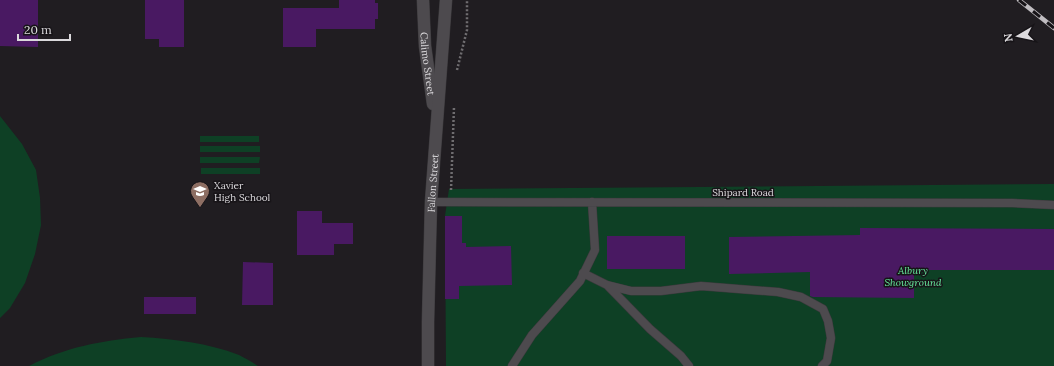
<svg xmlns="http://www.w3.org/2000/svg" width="1054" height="366" font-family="Lora,serif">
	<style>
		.green { fill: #0e4025 }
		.building { fill: #491962 }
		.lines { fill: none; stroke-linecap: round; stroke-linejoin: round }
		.lane-casing { stroke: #3c3a3d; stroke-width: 9 }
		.secondary-casing { stroke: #3c3a3d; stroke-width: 13 }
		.path { stroke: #6f6d70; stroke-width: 2.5; stroke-dasharray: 2 2; stroke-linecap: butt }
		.lane { stroke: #4d4a4e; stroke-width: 8 }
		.secondary { stroke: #4d4a4e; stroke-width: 12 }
		.rail-casing { stroke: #c0bdc1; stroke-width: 4.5 }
		.rail { stroke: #171418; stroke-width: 3; stroke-dasharray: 9; stroke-linecap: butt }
		.labels { text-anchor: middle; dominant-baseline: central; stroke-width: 3; stroke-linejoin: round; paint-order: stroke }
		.street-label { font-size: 10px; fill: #dbd9dc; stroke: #171418 }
		.poi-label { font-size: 10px; fill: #dbd9dc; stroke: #171418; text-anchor: start }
		.park-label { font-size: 10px; font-style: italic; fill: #67e89d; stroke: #171418 }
	</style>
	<rect width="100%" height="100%" fill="#201d21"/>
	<path class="green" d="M 0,116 L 22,144 L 36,170 L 40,198 L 41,225 L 35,254 L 25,283 L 10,308 L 0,318 Z
		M 200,136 L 259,136 L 259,142 L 200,142 Z
		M 200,146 L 260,146 L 260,152 L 200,152 Z
		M 200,157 L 260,157 L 259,163 L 200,163 Z
		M 201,168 L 260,168 L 260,174 L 201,174 Z
		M 1054,184 L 1054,366 L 446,366 L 445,216 L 449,189 Z
		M 141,337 C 174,339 208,343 239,355 C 245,358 252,362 258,366 L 29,366 C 66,347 100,341 141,337 Z"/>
	<path class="building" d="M 0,0 L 38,0 L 38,47 L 0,46 Z
		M 145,0 L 184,0 L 184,47 L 159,47 L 159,39 L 145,39 Z
		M 339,0 L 375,0 L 375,3 L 378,3 L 378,19 L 375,19 L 375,29 L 316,29 L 316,47 L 283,47 L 283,8 L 339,8 Z
		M 297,211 L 322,211 L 322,223 L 353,223 L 353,244 L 334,244 L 334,255 L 297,255 Z
		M 445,216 L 462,216 L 462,243 L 466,243 L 466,247 L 511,246 L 512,285 L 459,286 L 459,299 L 445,299 Z
		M 860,228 L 1054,229 L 1054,270 L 914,270 L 914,298 L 813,297 L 810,296 L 810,272 L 729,274 L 729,237 L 860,235 Z
		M 607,236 L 685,236 L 685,269 L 607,269 Z
		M 243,262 L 273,263 L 273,305 L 242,305 Z
		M 144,297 L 196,297 L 196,314 L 144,314 Z"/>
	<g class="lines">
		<defs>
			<path id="lane" d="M 431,202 L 1012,203 L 1054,205
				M 583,273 L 607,285 L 631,291 L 661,291 L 701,286 L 778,292 L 801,297 L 823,309 L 828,321 L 831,338 L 827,361 L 822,366
				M 608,286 L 650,329 L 681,356 L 689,366
				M 512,366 L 532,335 L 580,281 L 595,250 L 592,202"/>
			<g id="secondary">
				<path id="s1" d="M 423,0 L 425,46 L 433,104"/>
				<path id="s2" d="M 428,366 L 428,322 L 431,202 L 446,0"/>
			</g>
		</defs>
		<use href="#lane" class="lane-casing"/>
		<use href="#secondary" class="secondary-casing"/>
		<path class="path" d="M 457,70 L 467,30 L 467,0
			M 451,190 L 454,107"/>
		<use href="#lane" class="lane"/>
		<use href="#secondary" class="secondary"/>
		<defs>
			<path id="rail" d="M 1019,0 L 1054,28"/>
		</defs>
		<use href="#rail" class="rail-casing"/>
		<use href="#rail" class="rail"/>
	</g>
	<defs>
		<symbol id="school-pin" viewBox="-11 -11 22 30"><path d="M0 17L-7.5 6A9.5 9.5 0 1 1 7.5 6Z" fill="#8d6e63" stroke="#171418"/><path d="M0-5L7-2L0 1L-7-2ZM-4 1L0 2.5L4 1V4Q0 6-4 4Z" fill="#fff"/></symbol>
	</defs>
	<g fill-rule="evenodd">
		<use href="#school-pin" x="189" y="180" width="22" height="30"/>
	</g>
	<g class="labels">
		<g class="street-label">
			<text stroke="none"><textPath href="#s1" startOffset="64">Calimo Street</textPath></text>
			<text stroke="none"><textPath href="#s2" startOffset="183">Fallon Street</textPath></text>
			<text x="743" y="192">Shipard Road</text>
		</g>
		<g class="poi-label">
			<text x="214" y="185">Xavier<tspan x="214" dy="12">High School</tspan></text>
		</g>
		<g class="park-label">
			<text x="913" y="270">Albury<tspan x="913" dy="12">Showground</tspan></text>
		</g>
	</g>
	<g transform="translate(1018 36) rotate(261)" stroke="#171418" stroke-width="3" paint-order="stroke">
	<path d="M0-3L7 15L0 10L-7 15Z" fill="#dbd9dc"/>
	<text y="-6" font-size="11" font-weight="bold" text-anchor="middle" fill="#dbd9dc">N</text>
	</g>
	<path d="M18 34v6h52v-6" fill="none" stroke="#dbd9dc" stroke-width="2"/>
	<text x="24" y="34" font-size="12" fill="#dbd9dc" stroke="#171418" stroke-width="3" paint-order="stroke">20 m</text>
</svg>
